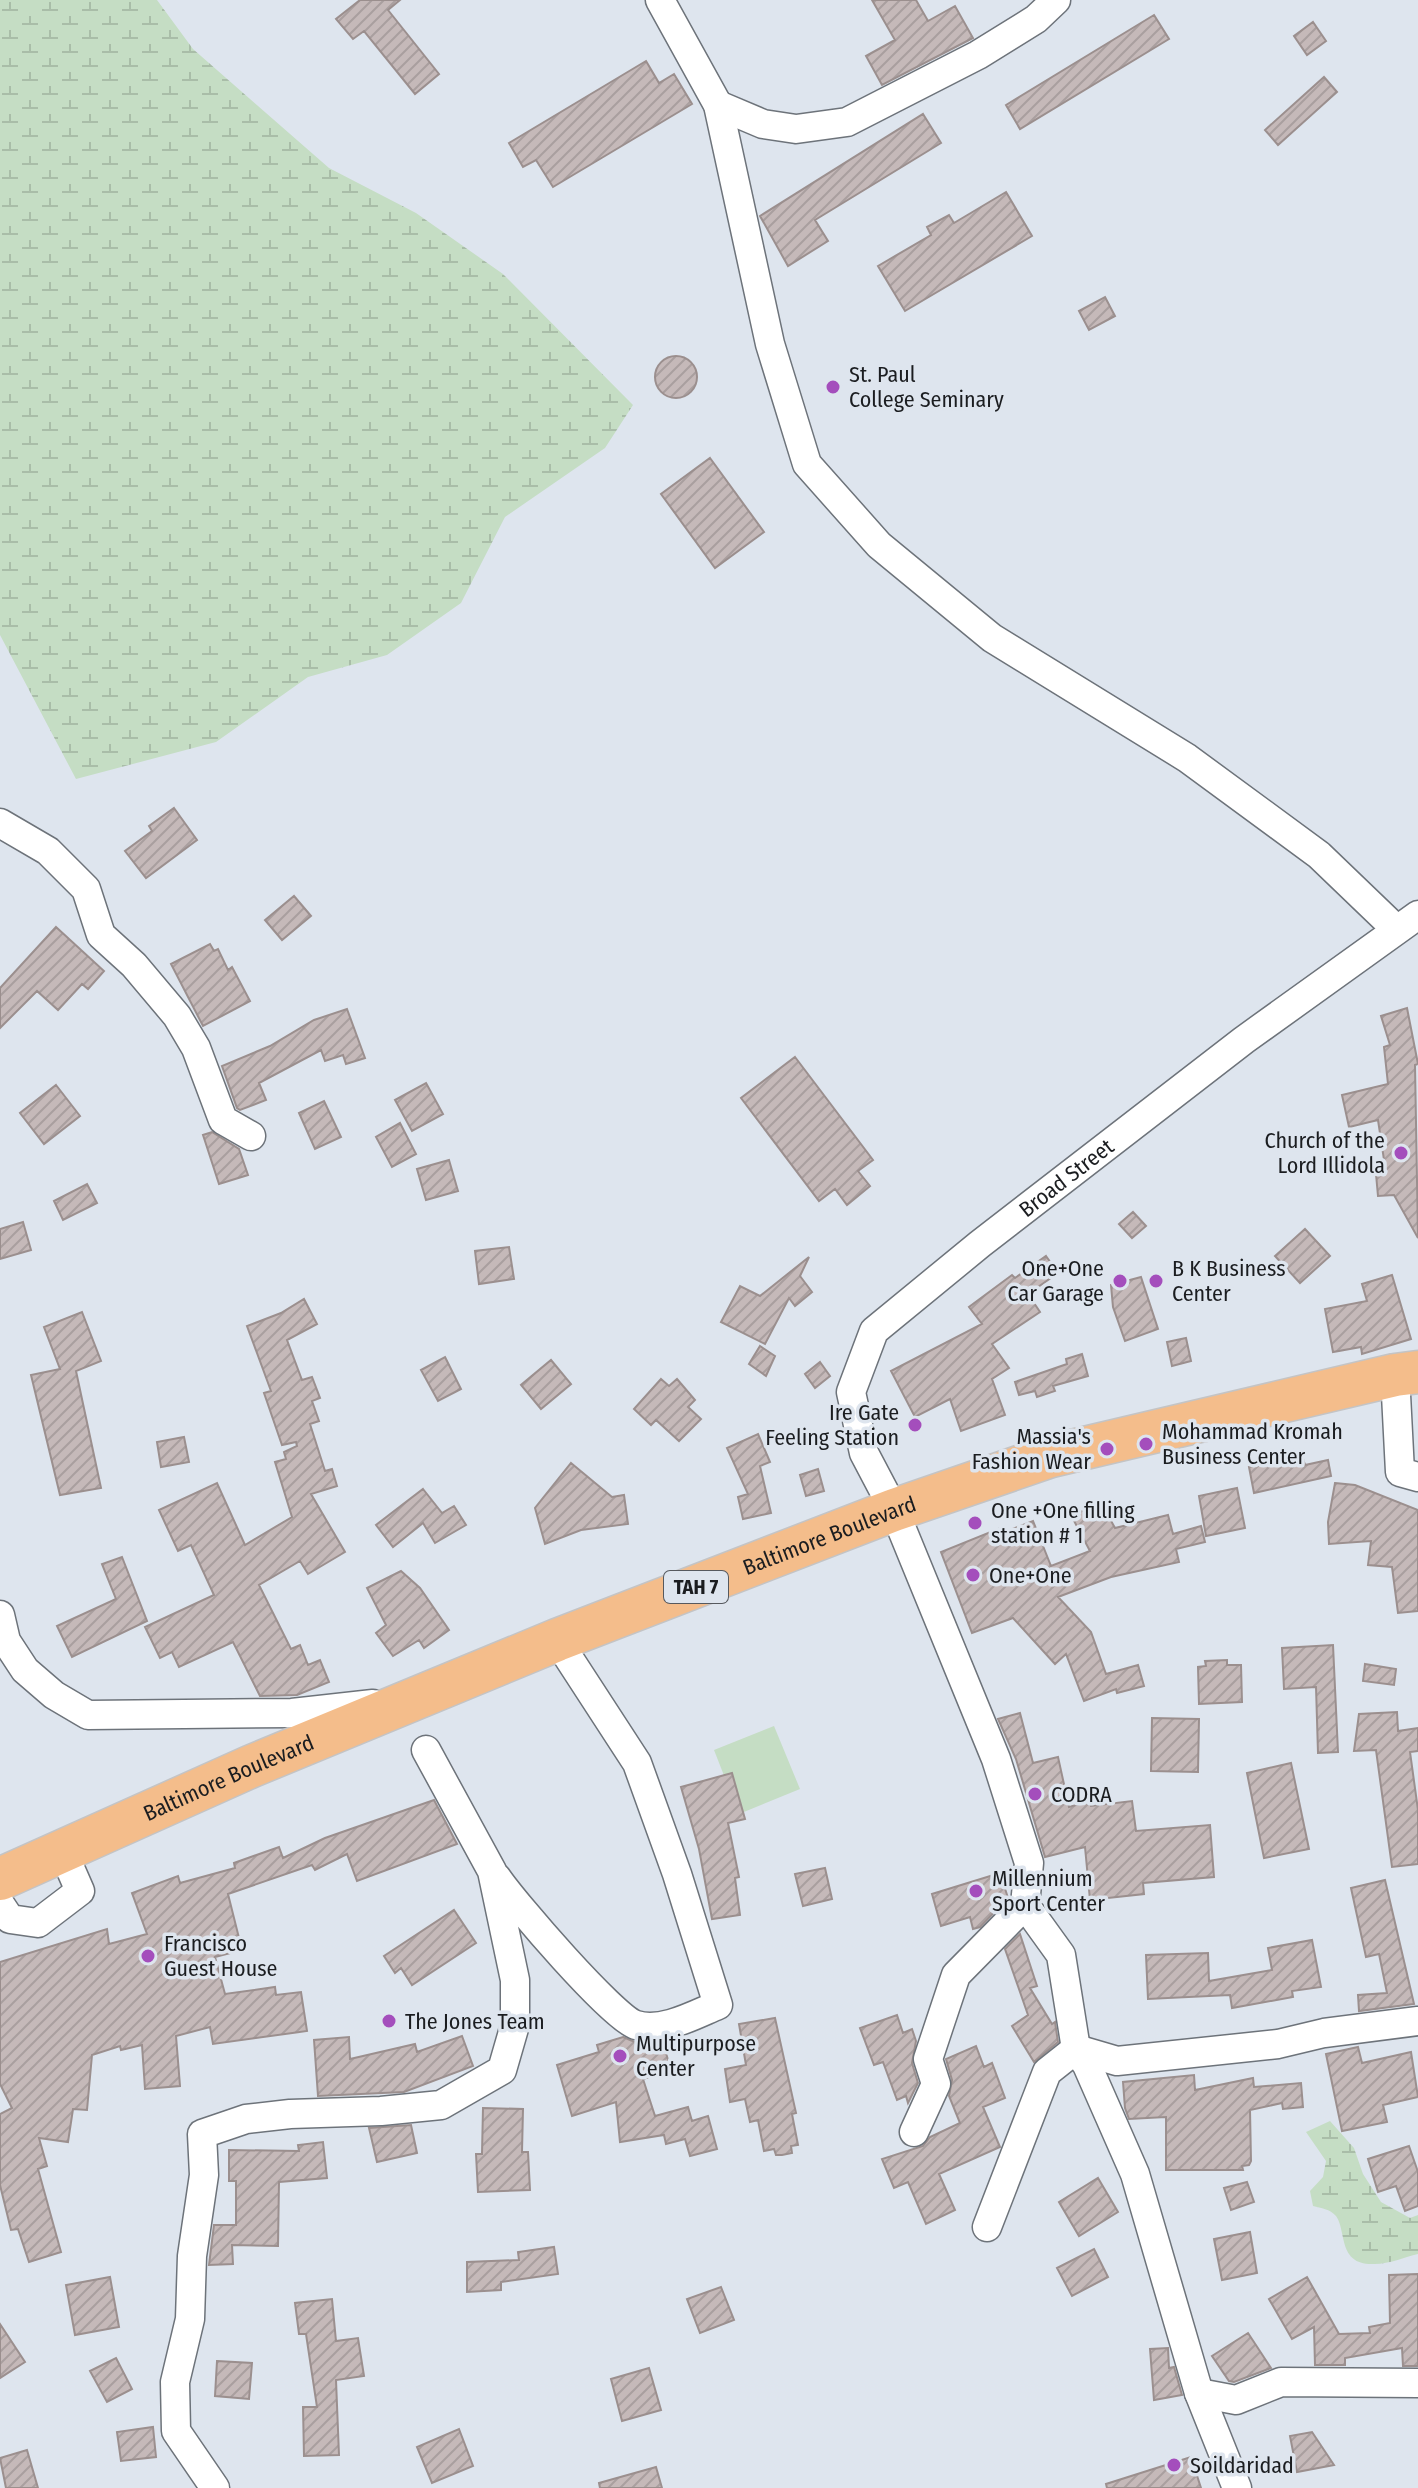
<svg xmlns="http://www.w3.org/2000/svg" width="1418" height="2488" font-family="'Fira Sans Condensed',sans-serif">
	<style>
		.grass { fill: #c5ddc4 }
		.wetland { fill: url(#wetland-marsh) }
		.building { fill: url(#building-hatch); stroke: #9b8f8e; stroke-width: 2 }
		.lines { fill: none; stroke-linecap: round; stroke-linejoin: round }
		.minor-casing { stroke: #6d737a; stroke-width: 31 }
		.highway-casing { stroke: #c4c4c5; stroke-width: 45 }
		.minor { stroke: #fff; stroke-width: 28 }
		.highway { stroke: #f4bd8b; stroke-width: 42 }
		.poi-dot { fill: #a44ebc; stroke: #dee5ee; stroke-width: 3 }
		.labels { text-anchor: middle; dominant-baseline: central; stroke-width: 7; stroke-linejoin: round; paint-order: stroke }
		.shield { fill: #dee5ee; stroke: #56595e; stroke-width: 2 }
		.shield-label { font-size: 20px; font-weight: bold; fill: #1b1d20 }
		.poi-label { font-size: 22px; fill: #1b1d20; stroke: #dee5ee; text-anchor: start }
		.street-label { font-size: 22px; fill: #1b1d20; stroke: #dee5ee }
	</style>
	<defs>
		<pattern id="wetland-marsh" width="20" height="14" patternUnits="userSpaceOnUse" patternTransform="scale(2)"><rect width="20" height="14" fill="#c5ddc4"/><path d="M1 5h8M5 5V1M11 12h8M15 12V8" fill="none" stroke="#a9bda8"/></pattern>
		<pattern id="building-hatch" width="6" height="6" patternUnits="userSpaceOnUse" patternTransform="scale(2)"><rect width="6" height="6" fill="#c5b9b9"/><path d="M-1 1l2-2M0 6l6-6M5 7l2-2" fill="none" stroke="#a99f9f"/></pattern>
	</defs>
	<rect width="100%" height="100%" fill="#dee5ee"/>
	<path class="grass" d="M 774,1726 L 800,1789 L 739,1814 L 714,1750 Z"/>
	<path class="wetland" d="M 0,0 L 157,0 L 193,49 L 329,168 L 416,213 L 503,274 L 633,405 L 605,448 L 505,517 L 461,603 L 387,655 L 308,677 L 216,742 L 76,779 L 0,635 Z
		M 1330,2121 L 1354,2148 L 1363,2174 L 1381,2202 L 1410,2218 L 1418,2215 L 1418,2254 C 1405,2257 1389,2264 1375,2264 C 1337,2266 1347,2231 1336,2216 C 1330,2209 1321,2208 1313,2206 L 1310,2191 L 1323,2177 L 1326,2161 L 1306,2132 Z"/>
	<path class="building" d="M 360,0 L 400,0 L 388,10 L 439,74 L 415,94 L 364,31 L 353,39 L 336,19 Z
		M 872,0 L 916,0 L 928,21 L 955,6 L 973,38 L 882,85 L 866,56 L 895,40 Z
		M 1154,15 L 1169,39 L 1020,129 L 1006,105 Z
		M 1313,22 L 1326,41 L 1307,55 L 1294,36 Z
		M 646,61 L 659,83 L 674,74 L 692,104 L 553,187 L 536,160 L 523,167 L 509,143 Z
		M 1324,77 L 1337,92 L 1278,145 L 1265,130 Z
		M 923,114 L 941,143 L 815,220 L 828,241 L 788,266 L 760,216 Z
		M 1006,192 L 1032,236 L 905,311 L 878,266 L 931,235 L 927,227 L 949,215 L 954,223 Z
		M 1105,297 L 1115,316 L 1089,330 L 1079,311 Z
		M655 377a21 21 0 1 1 42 0a21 21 0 1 1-42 0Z
		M 710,458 L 764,532 L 715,568 L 661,494 Z
		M 174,808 L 197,840 L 146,878 L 125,851 L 152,831 L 149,826 Z
		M 294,896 L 311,916 L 282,940 L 265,920 Z
		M 56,927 L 104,971 L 88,989 L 82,984 L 58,1010 L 37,991 L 0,1028 L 0,988 Z
		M 210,944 L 214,951 L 218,949 L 228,970 L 232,967 L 250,1001 L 203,1026 L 171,964 Z
		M 1407,1008 L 1418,1064 L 1415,1065 L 1418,1238 L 1394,1195 L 1378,1196 L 1376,1174 L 1386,1173 L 1378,1120 L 1349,1127 L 1342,1095 L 1388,1084 L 1384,1047 L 1390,1045 L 1381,1016 Z
		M 347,1009 L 365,1058 L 346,1064 L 343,1055 L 325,1061 L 321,1050 L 259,1083 L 266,1100 L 240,1110 L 237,1108 L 222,1066 L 270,1046 L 314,1020 Z
		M 795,1057 L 873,1160 L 858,1171 L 870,1186 L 847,1205 L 835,1189 L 819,1201 L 741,1098 Z
		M 426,1083 L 443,1114 L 412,1131 L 395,1100 Z
		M 56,1085 L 80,1116 L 44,1144 L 20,1113 Z
		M 324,1101 L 341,1137 L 315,1149 L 299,1113 Z
		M 400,1123 L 416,1154 L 392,1167 L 376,1137 Z
		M 212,1132 L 239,1149 L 248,1175 L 219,1184 L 203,1135 Z
		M 449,1160 L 458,1191 L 426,1200 L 417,1169 Z
		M 87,1184 L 97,1203 L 63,1220 L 54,1201 Z
		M 1133,1212 L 1146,1226 L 1132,1238 L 1119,1224 Z
		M 23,1222 L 31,1250 L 0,1259 L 0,1229 Z
		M 1305,1229 L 1330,1256 L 1300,1283 L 1275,1256 Z
		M 509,1247 L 514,1279 L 479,1284 L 475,1251 Z
		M 1046,1256 L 1058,1273 L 1028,1294 L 1040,1312 L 992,1344 L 1009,1368 L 992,1379 L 1005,1415 L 961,1431 L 950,1399 L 915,1417 L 891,1371 L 982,1324 L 969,1307 L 1012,1275 L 1015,1278 Z
		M 809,1257 L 800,1276 L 812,1292 L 795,1306 L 789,1298 L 765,1344 L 721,1322 L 740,1286 L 760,1296 Z
		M 1392,1275 L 1411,1339 L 1362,1354 L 1361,1347 L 1333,1352 L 1325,1309 L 1367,1301 L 1362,1284 Z
		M 1141,1277 L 1158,1329 L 1125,1341 L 1113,1307 L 1111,1285 Z
		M 304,1299 L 317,1324 L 287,1340 L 302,1380 L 312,1377 L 320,1398 L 312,1401 L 319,1421 L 310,1424 L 325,1471 L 332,1469 L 337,1486 L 311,1494 L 345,1552 L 308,1574 L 300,1561 L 259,1585 L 291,1649 L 300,1645 L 308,1665 L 320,1660 L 329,1682 L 297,1695 L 260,1696 L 233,1642 L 179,1667 L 172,1652 L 160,1658 L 145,1627 L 214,1595 L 191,1545 L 178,1551 L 159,1510 L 217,1483 L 245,1545 L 292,1517 L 275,1462 L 286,1459 L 284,1452 L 297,1446 L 296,1442 L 282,1445 L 264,1393 L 271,1391 L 247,1326 L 281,1313 Z
		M 82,1312 L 101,1361 L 76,1371 L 101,1488 L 60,1495 L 31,1375 L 60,1369 L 44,1327 Z
		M 1186,1338 L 1191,1361 L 1172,1366 L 1167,1342 Z
		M 760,1346 L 775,1356 L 766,1376 L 749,1364 Z
		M 1082,1354 L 1088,1376 L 1053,1386 L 1055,1391 L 1037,1397 L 1035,1391 L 1019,1395 L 1015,1382 L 1067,1364 L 1066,1359 Z
		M 445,1357 L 461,1389 L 438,1401 L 421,1370 Z
		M 551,1360 L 571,1384 L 541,1409 L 521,1385 Z
		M 820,1362 L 830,1376 L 815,1388 L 805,1374 Z
		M 661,1379 L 669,1386 L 677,1379 L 695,1400 L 688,1407 L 701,1419 L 679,1441 L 656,1420 L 651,1425 L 634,1409 Z
		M 758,1434 L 770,1462 L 760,1466 L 771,1513 L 743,1519 L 738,1497 L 748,1494 L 727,1448 Z
		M 184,1437 L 189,1462 L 161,1467 L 157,1442 Z
		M 1302,1455 L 1305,1465 L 1328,1460 L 1331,1476 L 1254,1493 L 1249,1467 Z
		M 571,1463 L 612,1497 L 624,1495 L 628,1524 L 581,1530 L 545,1544 L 535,1508 Z
		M 818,1469 L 824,1491 L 806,1496 L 800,1475 Z
		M 1335,1483 L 1355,1485 L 1418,1510 L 1418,1611 L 1398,1613 L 1392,1567 L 1368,1565 L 1371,1541 L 1329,1544 L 1328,1522 Z
		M 1237,1488 L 1245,1528 L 1206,1536 L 1199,1496 Z
		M 423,1489 L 442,1513 L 454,1506 L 466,1525 L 435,1543 L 423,1523 L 393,1547 L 376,1525 Z
		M 1100,1501 L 1115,1528 L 1168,1515 L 1173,1534 L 1201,1526 L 1205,1542 L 1176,1549 L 1179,1562 L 1111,1577 L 1058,1597 L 1091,1632 L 1106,1674 L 1138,1665 L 1144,1686 L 1117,1693 L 1116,1689 L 1084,1701 L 1066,1654 L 1055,1664 L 1013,1618 L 972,1633 L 941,1552 L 998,1529 L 1000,1534 L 1033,1521 L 1051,1566 L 1090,1551 L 1072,1517 Z
		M 122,1557 L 147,1621 L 72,1657 L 57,1626 L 116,1599 L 102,1564 Z
		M 401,1571 L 420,1588 L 449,1630 L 424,1648 L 419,1640 L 393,1656 L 376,1633 L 386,1625 L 367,1588 Z
		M 1333,1645 L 1338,1752 L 1318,1753 L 1316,1687 L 1284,1689 L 1282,1648 Z
		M 1227,1660 L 1227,1665 L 1241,1665 L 1242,1702 L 1199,1704 L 1198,1667 L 1206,1666 L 1205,1661 Z
		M 1365,1664 L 1396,1669 L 1394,1685 L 1363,1681 Z
		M 1397,1712 L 1398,1731 L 1418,1728 L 1418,1751 L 1410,1752 L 1418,1810 L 1418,1864 L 1392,1867 L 1376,1750 L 1354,1751 L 1359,1714 Z
		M 1020,1713 L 1033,1763 L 1058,1757 L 1069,1807 L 1090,1801 L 1091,1806 L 1132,1801 L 1136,1831 L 1210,1825 L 1214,1877 L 1143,1883 L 1144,1894 L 1090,1900 L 1085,1847 L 1045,1857 L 1016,1759 L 998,1719 Z
		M 1152,1718 L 1199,1719 L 1198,1772 L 1151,1771 Z
		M 1291,1763 L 1309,1849 L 1264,1858 L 1247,1773 Z
		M 732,1773 L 745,1819 L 728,1823 L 739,1877 L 735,1878 L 740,1915 L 712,1919 L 699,1849 L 681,1787 Z
		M 434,1800 L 457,1844 L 357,1881 L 347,1854 L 315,1870 L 312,1865 L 228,1894 L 242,1950 L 215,1957 L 225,1994 L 275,1987 L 276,1995 L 301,1992 L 307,2031 L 213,2044 L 210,2027 L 176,2036 L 180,2086 L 145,2089 L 142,2045 L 121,2050 L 120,2046 L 92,2055 L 87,2110 L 73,2109 L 68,2142 L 39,2138 L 47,2166 L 38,2169 L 61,2252 L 29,2262 L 18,2229 L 11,2230 L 0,2185 L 0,2114 L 12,2108 L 0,2084 L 0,1962 L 107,1929 L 109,1944 L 147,1934 L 132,1893 L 178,1876 L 180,1883 L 235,1868 L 234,1863 L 279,1847 L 283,1858 L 325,1838 Z
		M 825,1868 L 832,1899 L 803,1906 L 795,1874 Z
		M 1000,1873 L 1008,1898 L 980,1927 L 973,1929 L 970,1917 L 941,1926 L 932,1894 Z
		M 1385,1880 L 1414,2004 L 1359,2011 L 1358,1995 L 1387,1993 L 1379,1954 L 1366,1957 L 1351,1888 Z
		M 454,1910 L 476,1943 L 412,1985 L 401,1968 L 395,1973 L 384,1956 Z
		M 1020,1934 L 1037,1986 L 1030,1988 L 1052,2024 L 1055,2022 L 1058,2042 L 1034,2062 L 1012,2026 L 1028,2015 L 1005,1949 Z
		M 1312,1940 L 1321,1987 L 1292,1991 L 1293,1997 L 1232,2008 L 1230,1995 L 1148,1999 L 1146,1955 L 1208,1953 L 1209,1981 L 1272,1970 L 1268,1948 Z
		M 897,2015 L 903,2033 L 912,2029 L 916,2041 L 912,2063 L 918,2083 L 908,2103 L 906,2096 L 897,2100 L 883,2062 L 874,2065 L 860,2028 Z
		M 775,2018 L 796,2113 L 792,2114 L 798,2145 L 791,2146 L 792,2153 L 782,2155 L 776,2155 L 774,2149 L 764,2151 L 758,2120 L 750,2122 L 745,2099 L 730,2102 L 725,2069 L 746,2065 L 739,2024 Z
		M 462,2036 L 473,2066 L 404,2092 L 318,2096 L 314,2040 L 349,2037 L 350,2059 L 415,2044 L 417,2052 Z
		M 623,2037 L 635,2042 L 637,2050 L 663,2043 L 671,2070 L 643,2079 L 655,2116 L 688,2107 L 692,2121 L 708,2116 L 717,2149 L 690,2156 L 685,2139 L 666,2144 L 664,2135 L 620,2142 L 616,2102 L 572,2116 L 557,2065 L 599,2052 L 597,2045 Z
		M 976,2046 L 984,2067 L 992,2063 L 1005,2098 L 983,2107 L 1000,2147 L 939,2174 L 955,2210 L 926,2224 L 908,2182 L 894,2188 L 882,2159 L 923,2146 L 930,2137 L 960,2123 L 949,2096 L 952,2080 L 946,2059 Z
		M 1358,2047 L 1362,2063 L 1411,2052 L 1418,2097 L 1383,2105 L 1387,2122 L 1342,2131 L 1326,2054 Z
		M 1194,2075 L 1195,2090 L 1253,2078 L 1254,2087 L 1301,2083 L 1303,2107 L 1283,2109 L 1282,2103 L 1250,2110 L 1251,2161 L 1249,2165 L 1242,2166 L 1243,2170 L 1166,2170 L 1166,2117 L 1129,2119 L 1125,2108 L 1123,2082 Z
		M 483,2108 L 523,2109 L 522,2152 L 528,2152 L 530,2190 L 478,2192 L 476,2154 L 482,2154 Z
		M 411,2125 L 417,2153 L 377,2162 L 369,2128 Z
		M 323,2142 L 327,2178 L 279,2182 L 278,2246 L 232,2245 L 233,2264 L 209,2265 L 214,2225 L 236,2225 L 236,2181 L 229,2181 L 229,2150 L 299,2151 L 298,2145 Z
		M 1409,2146 L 1418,2172 L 1418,2206 L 1405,2211 L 1396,2186 L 1378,2192 L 1368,2159 Z
		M 1098,2178 L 1118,2212 L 1079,2236 L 1059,2202 Z
		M 1247,2182 L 1254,2202 L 1231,2210 L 1224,2188 Z
		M 1250,2232 L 1257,2273 L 1222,2280 L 1214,2239 Z
		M 554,2247 L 558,2274 L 501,2282 L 501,2290 L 467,2292 L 467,2262 L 519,2260 L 518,2252 Z
		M 1094,2249 L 1108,2277 L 1072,2296 L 1057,2268 Z
		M 1418,2274 L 1418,2366 L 1403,2366 L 1402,2348 L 1345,2358 L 1345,2365 L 1315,2365 L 1314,2327 L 1292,2339 L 1269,2299 L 1307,2277 L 1339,2334 L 1370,2333 L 1369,2327 L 1390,2323 L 1389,2275 Z
		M 110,2277 L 119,2327 L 75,2335 L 66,2285 Z
		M 721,2287 L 734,2320 L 700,2333 L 687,2299 Z
		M 332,2299 L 336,2341 L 358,2338 L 364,2376 L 336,2380 L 339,2455 L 304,2456 L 303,2407 L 317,2407 L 306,2334 L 299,2334 L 295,2303 Z
		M 0,2324 L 25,2362 L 0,2378 Z
		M 1248,2333 L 1271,2368 L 1234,2382 L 1229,2381 L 1212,2356 Z
		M 1168,2348 L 1169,2368 L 1174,2367 L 1182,2395 L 1154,2400 L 1150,2349 Z
		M 116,2358 L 132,2389 L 107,2402 L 90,2371 Z
		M 217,2361 L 252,2363 L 249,2399 L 215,2396 Z
		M 649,2368 L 661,2410 L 622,2421 L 611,2379 Z
		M 153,2427 L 156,2457 L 121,2461 L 117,2432 Z
		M 459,2429 L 473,2466 L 432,2483 L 417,2447 Z
		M 1312,2432 L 1334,2465 L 1297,2472 L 1290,2436 Z
		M 27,2450 L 38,2488 L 6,2488 L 0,2458 Z
		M 1191,2457 L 1201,2488 L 1107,2488 L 1106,2484 Z
		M 656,2467 L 662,2488 L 600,2488 L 599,2483 Z"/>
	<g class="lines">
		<defs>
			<g id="minor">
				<path d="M 660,0 L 718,105 L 770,344 L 807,464 L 879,545 L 992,638 L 1187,758 L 1319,855 L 1396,929"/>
				<path d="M 718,105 L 763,124 L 796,129 L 847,122 L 978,55 L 1036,19 L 1056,0"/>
				<path d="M 0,823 L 48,851 L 86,889 L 101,935 L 134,965 L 177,1016 L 196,1048 L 223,1120 L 251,1136"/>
				<path d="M 1395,1375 L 1400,1472 L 1418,1477"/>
				<path d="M 0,1615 L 6,1641 L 25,1670 L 54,1695 L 88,1715 L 292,1713 L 373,1704"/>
				<path d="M 497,1878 C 514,1903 613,2018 636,2025 C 662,2033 694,2015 718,2005 L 677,1874 L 637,1763 L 557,1640"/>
				<path d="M 0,1904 L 10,1919 L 38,1923 L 80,1891 L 63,1852"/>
				<path d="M 914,2132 L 936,2084 L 928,2059 L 956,1975 L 1025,1905"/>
				<path d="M 987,2227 L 1047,2072 L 1076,2049 L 1117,2061 L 1278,2044 L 1324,2033 L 1418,2021"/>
				<path d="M 1199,2393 L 1236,2400 L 1281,2382 L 1418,2383"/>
				<path d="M 215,2488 L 176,2431 L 175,2382 L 190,2319 L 192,2256 L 204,2175 L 202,2134 L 246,2119 L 290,2114 L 381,2111 L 441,2105 L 502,2070 L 515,2025 L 515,1980 L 492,1871 L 426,1750"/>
				<path id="s1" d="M 1237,2488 L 1199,2393 L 1135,2174 L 1087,2065 L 1076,2049 L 1061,1955 L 1025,1905 L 1029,1863 L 996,1759 L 894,1510 L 864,1453 L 851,1392 L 874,1331 L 980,1244 L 1244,1040 L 1418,915"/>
			</g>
			<g id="highway">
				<path id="s2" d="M 0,1879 L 252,1766 L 557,1640 L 894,1510 L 1051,1456 L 1395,1375 L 1418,1372"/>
			</g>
		</defs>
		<use href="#minor" class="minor-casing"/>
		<use href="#highway" class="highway-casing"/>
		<use href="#minor" class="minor"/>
		<use href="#highway" class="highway"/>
	</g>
	<g class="poi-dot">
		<circle cx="833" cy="387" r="8"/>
		<circle cx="1401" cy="1153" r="8"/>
		<circle cx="1120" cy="1281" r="8"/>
		<circle cx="1156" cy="1281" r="8"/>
		<circle cx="915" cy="1425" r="8"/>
		<circle cx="1146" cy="1444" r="8"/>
		<circle cx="1107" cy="1449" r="8"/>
		<circle cx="975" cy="1523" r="8"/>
		<circle cx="973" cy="1575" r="8"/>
		<circle cx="1035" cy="1794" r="8"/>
		<circle cx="976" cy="1891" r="8"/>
		<circle cx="148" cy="1956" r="8"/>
		<circle cx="389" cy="2021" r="8"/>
		<circle cx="620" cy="2056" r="8"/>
		<circle cx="1174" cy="2465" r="8"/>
	</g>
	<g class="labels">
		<rect class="shield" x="664" y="1571" width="64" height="32" rx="6"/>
		<g class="shield-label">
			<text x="696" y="1587">TAH 7</text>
		</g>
		<g class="poi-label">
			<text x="849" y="374">St. Paul<tspan x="849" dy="25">College Seminary</tspan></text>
			<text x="1385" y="1140" text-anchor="end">Church of the<tspan x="1385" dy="25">Lord Illidola</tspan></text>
			<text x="1104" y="1268" text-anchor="end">One+One<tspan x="1104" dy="25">Car Garage</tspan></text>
			<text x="1172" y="1268">B K Business<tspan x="1172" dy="25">Center</tspan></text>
			<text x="899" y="1412" text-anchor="end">Ire Gate<tspan x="899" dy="25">Feeling Station</tspan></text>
			<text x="1162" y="1431">Mohammad Kromah<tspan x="1162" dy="25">Business Center</tspan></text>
			<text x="1091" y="1436" text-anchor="end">Massia's<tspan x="1091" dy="25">Fashion Wear</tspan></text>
			<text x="991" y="1510">One +One filling<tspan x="991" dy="25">station # 1</tspan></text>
			<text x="989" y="1575">One+One</text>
			<text x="1051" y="1794">CODRA</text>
			<text x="992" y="1878">Millennium<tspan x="992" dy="25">Sport Center</tspan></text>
			<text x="164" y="1943">Francisco<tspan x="164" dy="25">Guest House</tspan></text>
			<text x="405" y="2021">The Jones Team</text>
			<text x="636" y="2043">Multipurpose<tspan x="636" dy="25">Center</tspan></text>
			<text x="1190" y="2465">Soildaridad</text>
		</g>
		<g class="street-label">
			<text stroke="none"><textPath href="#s1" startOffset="1484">Broad Street</textPath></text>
			<text stroke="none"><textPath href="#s2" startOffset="898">Baltimore Boulevard</textPath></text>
			<text stroke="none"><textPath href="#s2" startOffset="250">Baltimore Boulevard</textPath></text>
		</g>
	</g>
</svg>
